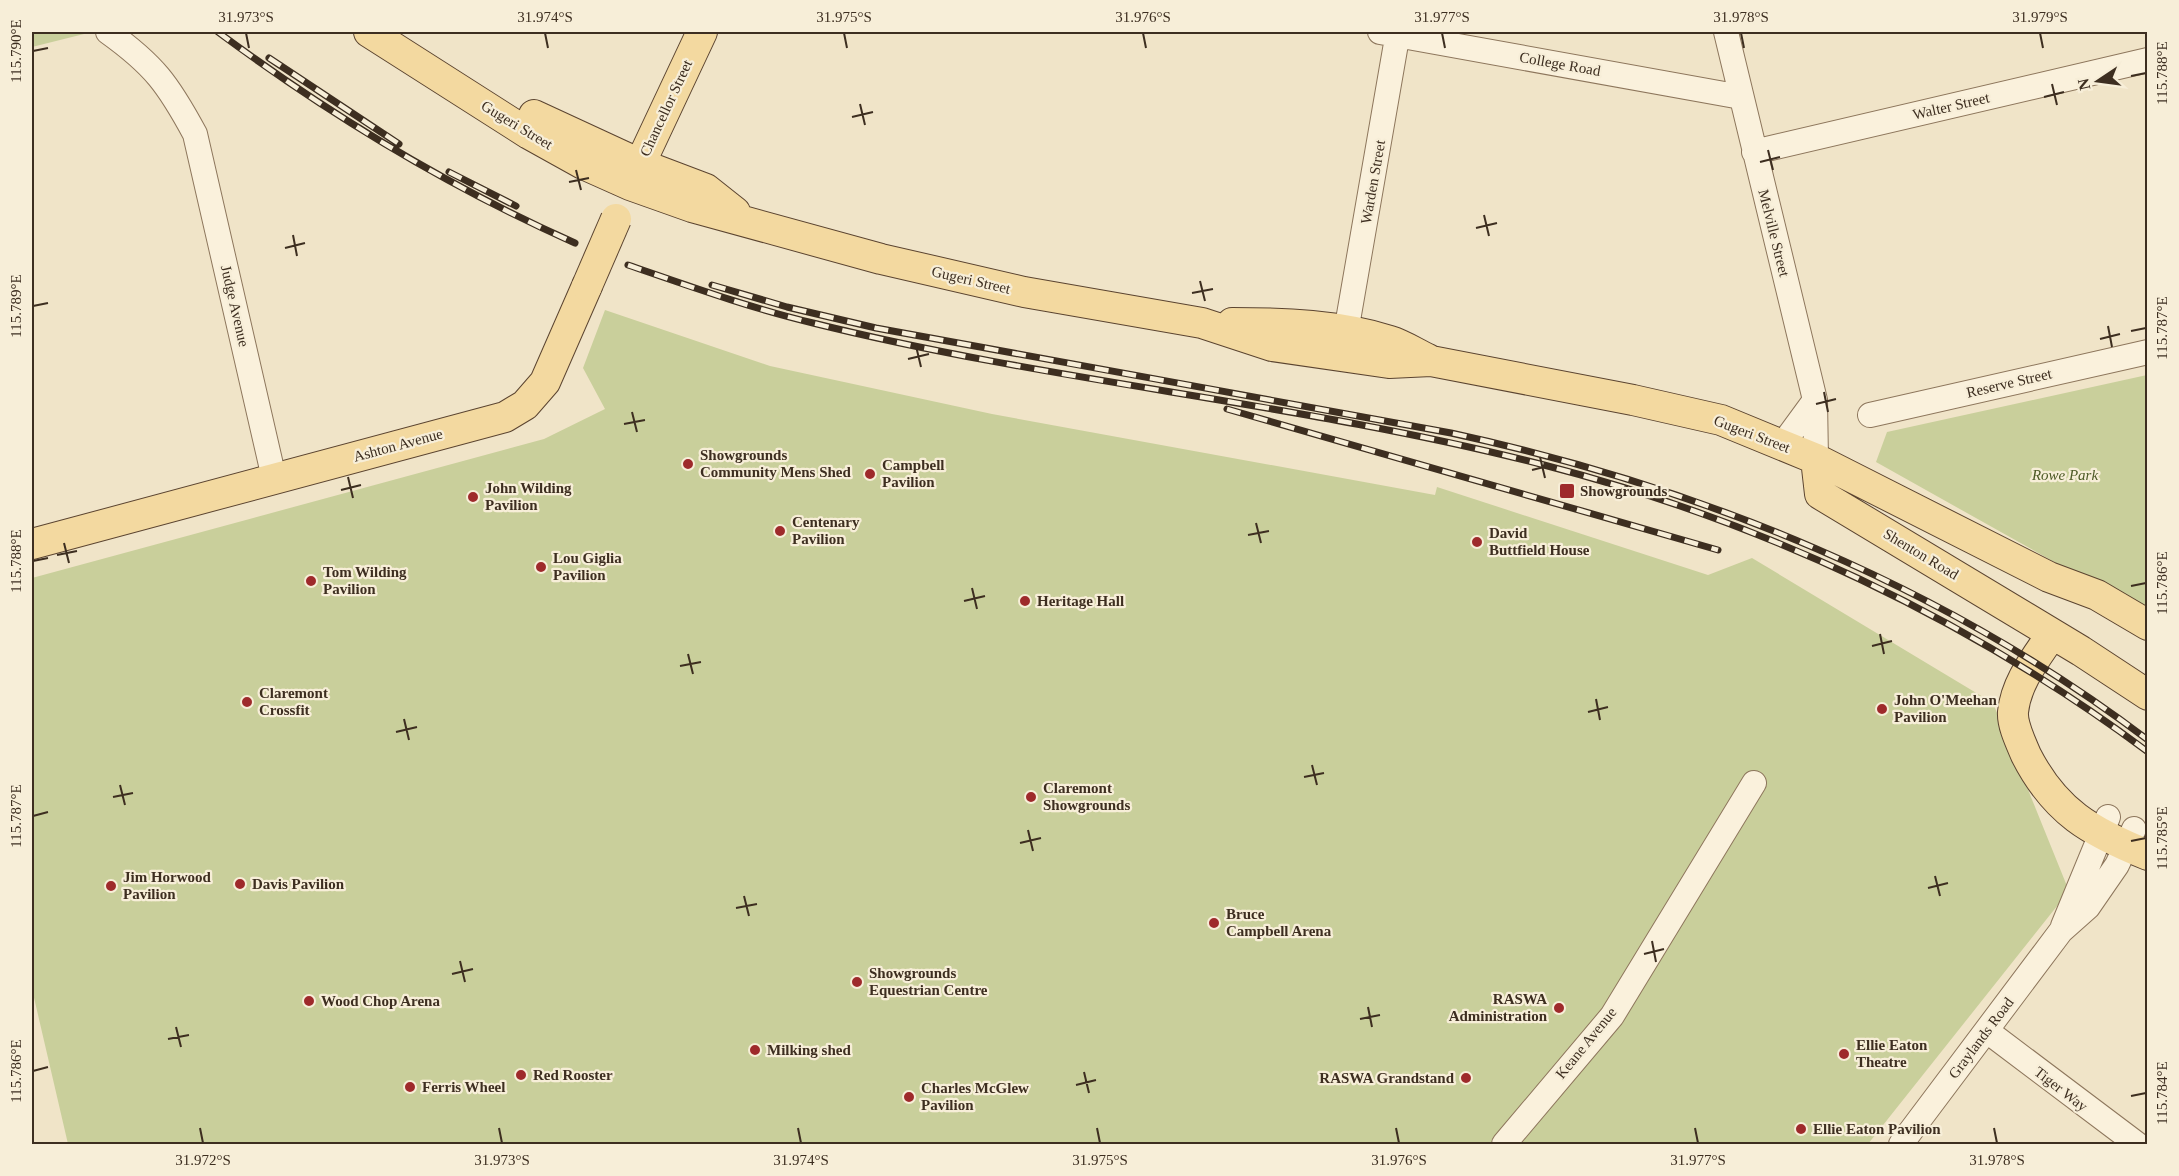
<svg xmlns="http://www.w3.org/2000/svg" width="2179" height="1176" font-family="Georgia,serif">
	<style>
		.green { fill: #c9cf9b }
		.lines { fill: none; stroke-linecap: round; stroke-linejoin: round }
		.minor-casing { stroke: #8d765c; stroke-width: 26 }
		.major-casing { stroke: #5b4430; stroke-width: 32 }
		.minor { stroke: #faf1dc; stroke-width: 24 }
		.major { stroke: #f3d9a0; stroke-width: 30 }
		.rail-casing { stroke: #3d2e20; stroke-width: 7 }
		.rail { stroke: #f7eed8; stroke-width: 4.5; stroke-dasharray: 14; stroke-linecap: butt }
		.major-bridge-casing { stroke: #5b4430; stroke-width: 32; stroke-linecap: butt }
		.major-bridge { stroke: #f3d9a0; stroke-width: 30 }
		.ticks { fill: none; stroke: #3d2e20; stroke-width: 2 }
		.poi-dot { fill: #9e2a2b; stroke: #f7eed8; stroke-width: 2 }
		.labels { text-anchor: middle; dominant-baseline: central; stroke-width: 4.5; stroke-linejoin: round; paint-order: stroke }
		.street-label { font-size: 15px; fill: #3d2e20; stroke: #f7eed8 }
		.poi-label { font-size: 15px; font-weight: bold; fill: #3d2e20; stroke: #f7eed8; text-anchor: start }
		.park-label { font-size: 15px; font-style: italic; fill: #4d5a26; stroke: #f7eed8 }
		.neatline { fill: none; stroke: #3d2e20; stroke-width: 2 }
		.ticks-label { font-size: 15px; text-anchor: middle; fill: #3d2e20 }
	</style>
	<rect width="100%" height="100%" fill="#f0e4c8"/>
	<path class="green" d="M 32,32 L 92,32 L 32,47 Z
		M 605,310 L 770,366 L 992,414 L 1435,495 L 1437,487 L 1708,575 L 1752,558 L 1993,703 L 2069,891 L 1868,1144 L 68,1144 L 32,989 L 32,578 L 544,439 L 605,409 L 583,368 Z
		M 2147,375 L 2147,614 L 1876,462 L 1887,432 Z"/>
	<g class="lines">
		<defs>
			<path id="minor" d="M 108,32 C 154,65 168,84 195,134 L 274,478
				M 1380,32 L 1741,97
				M 1726,32 L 1815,400 L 1816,459
				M 1754,152 L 2148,60
				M 1346,332 L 1398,32
				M 1870,415 L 2148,352
				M 1782,445 L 1815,400
				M 2063,926 L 2108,817
				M 1987,1031 L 2137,1144
				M 1504,1144 L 1612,1016 L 1754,783
				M 1901,1144 L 2061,931 L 2088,907 L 2117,865 L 2134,829"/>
			<path id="major" d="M 369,32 L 529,134 L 583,164 L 630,185 L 692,207 L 881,259 L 1024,292 L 1202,323 L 1272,346 L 1389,363 L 1431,361 L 1633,400 L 1721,420 L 1816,459 L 2049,577 L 2097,595 L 2148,625
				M 534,115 L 640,164 L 706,189 L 735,212
				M 632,181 L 702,32
				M 1232,323 C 1283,323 1341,325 1390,341 C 1403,345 1415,353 1428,359
				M 1816,459 L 1820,494 L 2081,651 L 2148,695
				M 32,544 L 505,417 L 525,405 L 545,382 L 587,286
				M 2052,634 C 2036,658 2016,682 2013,712 C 2012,725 2021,743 2026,755 C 2055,812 2091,832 2148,855"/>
		</defs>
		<use href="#minor" class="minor-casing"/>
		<use href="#major" class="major-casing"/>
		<use href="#minor" class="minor"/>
		<use href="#major" class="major"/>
		<defs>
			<path id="rail" d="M 218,32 C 330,115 447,186 575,243
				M 269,58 L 399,144
				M 449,172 L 516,206
				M 628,265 C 689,286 750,308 813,323 C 1054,383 1304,403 1544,465 C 1761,521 1968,618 2148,752
				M 712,285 L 787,307 L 876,328 L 1451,433 C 1700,487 1943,585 2148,740
				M 1227,409 L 1718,550"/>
		</defs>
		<use href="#rail" class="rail-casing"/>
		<use href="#rail" class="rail"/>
		<defs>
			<path id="major-bridge" d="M 587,286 L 616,219"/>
		</defs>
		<use href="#major-bridge" class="major-bridge-casing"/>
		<use href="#major-bridge" class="major-bridge"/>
	</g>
	<path class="ticks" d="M 246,33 L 249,48M 545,33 L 548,48M 844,33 L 847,48M 1143,33 L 1146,48M 1442,33 L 1445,48M 1741,33 L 1744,48M 2040,33 L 2043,48M 33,51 L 48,48M 2131,76 L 2146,73M 2052,84 L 2057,105M 2044,97 L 2064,92M 860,104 L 865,125M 852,117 L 873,112M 1768,150 L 1773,170M 1760,162 L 1780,157M 576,170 L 581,190M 569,182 L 589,178M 1484,215 L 1489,236M 1476,228 L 1497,223M 293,235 L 297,256M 285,248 L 305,243M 1200,281 L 1205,301M 1192,293 L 1213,289M 33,306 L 48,303M 2108,326 L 2112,347M 2131,331 L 2146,328M 2100,339 L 2120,334M 916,346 L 921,367M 908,359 L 929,354M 1824,392 L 1828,412M 1816,404 L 1836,399M 632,412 L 637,432M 624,424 L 645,420M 1540,457 L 1545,478M 1532,470 L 1552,465M 348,477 L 353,498M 341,490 L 361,485M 1256,523 L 1261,543M 1248,535 L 1269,531M 64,543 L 69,563M 57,555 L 77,551M 33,561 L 48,558M 2131,586 L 2146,583M 972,588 L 977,609M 964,601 L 985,596M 1880,634 L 1884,654M 1872,646 L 1892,641M 688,654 L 693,674M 680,666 L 701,662M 1596,699 L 1600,720M 1588,712 L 1608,707M 404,719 L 409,740M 396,732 L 417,727M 1312,765 L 1317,785M 1304,777 L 1324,773M 120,785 L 125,805M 113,797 L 133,793M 33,816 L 48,812M 1028,830 L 1033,851M 2131,841 L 2146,838M 1020,843 L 1041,838M 1935,876 L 1940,896M 1928,888 L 1948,883M 744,896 L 749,916M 736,908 L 757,904M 1652,941 L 1656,962M 1644,954 L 1664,949M 460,961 L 465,982M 452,974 L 473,969M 1368,1007 L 1372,1027M 1360,1019 L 1380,1015M 176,1027 L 181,1047M 168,1039 L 189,1035M 33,1071 L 48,1067M 1084,1072 L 1089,1093M 1076,1085 L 1096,1080M 2131,1096 L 2146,1093M 200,1128 L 203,1143M 499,1128 L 502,1143M 798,1128 L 801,1143M 1097,1128 L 1100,1143M 1396,1128 L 1399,1143M 1695,1128 L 1698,1143M 1994,1128 L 1997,1143"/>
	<g class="poi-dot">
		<circle cx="688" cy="464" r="6"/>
		<circle cx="870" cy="474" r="6"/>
		<rect x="1559" y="483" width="16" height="16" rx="3"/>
		<circle cx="473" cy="497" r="6"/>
		<circle cx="780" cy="531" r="6"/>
		<circle cx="1477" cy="542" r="6"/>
		<circle cx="541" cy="567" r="6"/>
		<circle cx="311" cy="581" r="6"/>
		<circle cx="1025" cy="601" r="6"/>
		<circle cx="247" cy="702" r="6"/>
		<circle cx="1882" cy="709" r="6"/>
		<circle cx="1031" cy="797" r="6"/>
		<circle cx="240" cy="884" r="6"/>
		<circle cx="111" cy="886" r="6"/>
		<circle cx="1214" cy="923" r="6"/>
		<circle cx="857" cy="982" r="6"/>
		<circle cx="309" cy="1001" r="6"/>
		<circle cx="1559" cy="1008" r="6"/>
		<circle cx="755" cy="1050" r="6"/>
		<circle cx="1844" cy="1054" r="6"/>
		<circle cx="521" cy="1075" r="6"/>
		<circle cx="1466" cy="1078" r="6"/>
		<circle cx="410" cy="1087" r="6"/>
		<circle cx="909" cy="1097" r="6"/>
		<circle cx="1801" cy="1129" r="6"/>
	</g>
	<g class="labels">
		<g class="street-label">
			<text transform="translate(1560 64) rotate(10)">College Road</text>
			<text transform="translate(1951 106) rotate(-13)">Walter Street</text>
			<text transform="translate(666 108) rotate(-65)">Chancellor Street</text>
			<text transform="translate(517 125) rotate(31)">Gugeri Street</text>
			<text transform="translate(1373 182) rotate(-80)">Warden Street</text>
			<text transform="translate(1774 233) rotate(76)">Melville Street</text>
			<text transform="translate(971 280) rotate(13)">Gugeri Street</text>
			<text transform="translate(235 306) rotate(77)">Judge Avenue</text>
			<text transform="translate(2009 383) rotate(-13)">Reserve Street</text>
			<text transform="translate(1752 434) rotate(21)">Gugeri Street</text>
			<text transform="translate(398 445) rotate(-15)">Ashton Avenue</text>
			<text transform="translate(1921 554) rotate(31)">Shenton Road</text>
			<text transform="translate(1981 1038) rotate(-53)">Graylands Road</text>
			<text transform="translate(1586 1043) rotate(-51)">Keane Avenue</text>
			<text transform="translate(2061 1089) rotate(38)">Tiger Way</text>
		</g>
		<g class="poi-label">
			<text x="700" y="455">Showgrounds<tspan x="700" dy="17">Community Mens Shed</tspan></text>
			<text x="882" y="465">Campbell<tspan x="882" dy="17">Pavilion</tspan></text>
			<text x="485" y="488">John Wilding<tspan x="485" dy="17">Pavilion</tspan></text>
			<text x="1580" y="491">Showgrounds</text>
			<text x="792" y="522">Centenary<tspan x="792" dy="17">Pavilion</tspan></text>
			<text x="1489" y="533">David<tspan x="1489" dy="17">Buttfield House</tspan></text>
			<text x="553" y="558">Lou Giglia<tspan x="553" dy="17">Pavilion</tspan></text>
			<text x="323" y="572">Tom Wilding<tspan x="323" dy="17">Pavilion</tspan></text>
			<text x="1037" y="601">Heritage Hall</text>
			<text x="259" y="693">Claremont<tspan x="259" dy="17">Crossfit</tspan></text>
			<text x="1894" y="700">John O'Meehan<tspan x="1894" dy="17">Pavilion</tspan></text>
			<text x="1043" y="788">Claremont<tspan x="1043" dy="17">Showgrounds</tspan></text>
			<text x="123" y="877">Jim Horwood<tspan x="123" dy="17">Pavilion</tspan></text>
			<text x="252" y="884">Davis Pavilion</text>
			<text x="1226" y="914">Bruce<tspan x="1226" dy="17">Campbell Arena</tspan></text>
			<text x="869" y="973">Showgrounds<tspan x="869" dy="17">Equestrian Centre</tspan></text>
			<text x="1547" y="999" text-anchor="end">RASWA<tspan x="1547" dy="17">Administration</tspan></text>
			<text x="321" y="1001">Wood Chop Arena</text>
			<text x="1856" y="1045">Ellie Eaton<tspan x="1856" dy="17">Theatre</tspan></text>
			<text x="767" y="1050">Milking shed</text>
			<text x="533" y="1075">Red Rooster</text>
			<text x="1454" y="1078" text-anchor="end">RASWA Grandstand</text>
			<text x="422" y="1087">Ferris Wheel</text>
			<text x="921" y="1088">Charles McGlew<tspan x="921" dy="17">Pavilion</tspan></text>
			<text x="1813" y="1129">Ellie Eaton Pavilion</text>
		</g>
		<g class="park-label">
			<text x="2065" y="475">Rowe Park</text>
		</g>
	</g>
	<rect width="2179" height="1176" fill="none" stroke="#f7eed8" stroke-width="66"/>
	<g transform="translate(2098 81) rotate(257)" stroke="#f7eed8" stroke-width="4.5" paint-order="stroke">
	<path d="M0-4.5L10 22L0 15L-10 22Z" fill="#3d2e20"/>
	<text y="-9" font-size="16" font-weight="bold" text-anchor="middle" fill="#3d2e20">N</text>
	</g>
	<rect x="33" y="33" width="2113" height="1110" class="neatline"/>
	<g class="ticks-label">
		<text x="246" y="22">31.973°S</text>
		<text x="545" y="22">31.974°S</text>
		<text x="844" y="22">31.975°S</text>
		<text x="1143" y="22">31.976°S</text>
		<text x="1442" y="22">31.977°S</text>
		<text x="1741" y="22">31.978°S</text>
		<text x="2040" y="22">31.979°S</text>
		<text transform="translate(16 51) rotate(-90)" y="5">115.790°E</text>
		<text transform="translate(2162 73) rotate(-90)" y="5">115.788°E</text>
		<text transform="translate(16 306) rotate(-90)" y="5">115.789°E</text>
		<text transform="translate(2162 328) rotate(-90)" y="5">115.787°E</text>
		<text transform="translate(16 561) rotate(-90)" y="5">115.788°E</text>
		<text transform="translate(2162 583) rotate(-90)" y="5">115.786°E</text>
		<text transform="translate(16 816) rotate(-90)" y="5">115.787°E</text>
		<text transform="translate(2162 838) rotate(-90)" y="5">115.785°E</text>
		<text transform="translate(16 1071) rotate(-90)" y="5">115.786°E</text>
		<text transform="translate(2162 1093) rotate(-90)" y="5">115.784°E</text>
		<text x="203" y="1165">31.972°S</text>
		<text x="502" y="1165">31.973°S</text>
		<text x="801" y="1165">31.974°S</text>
		<text x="1100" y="1165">31.975°S</text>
		<text x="1399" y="1165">31.976°S</text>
		<text x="1698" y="1165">31.977°S</text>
		<text x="1997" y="1165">31.978°S</text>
	</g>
</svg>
